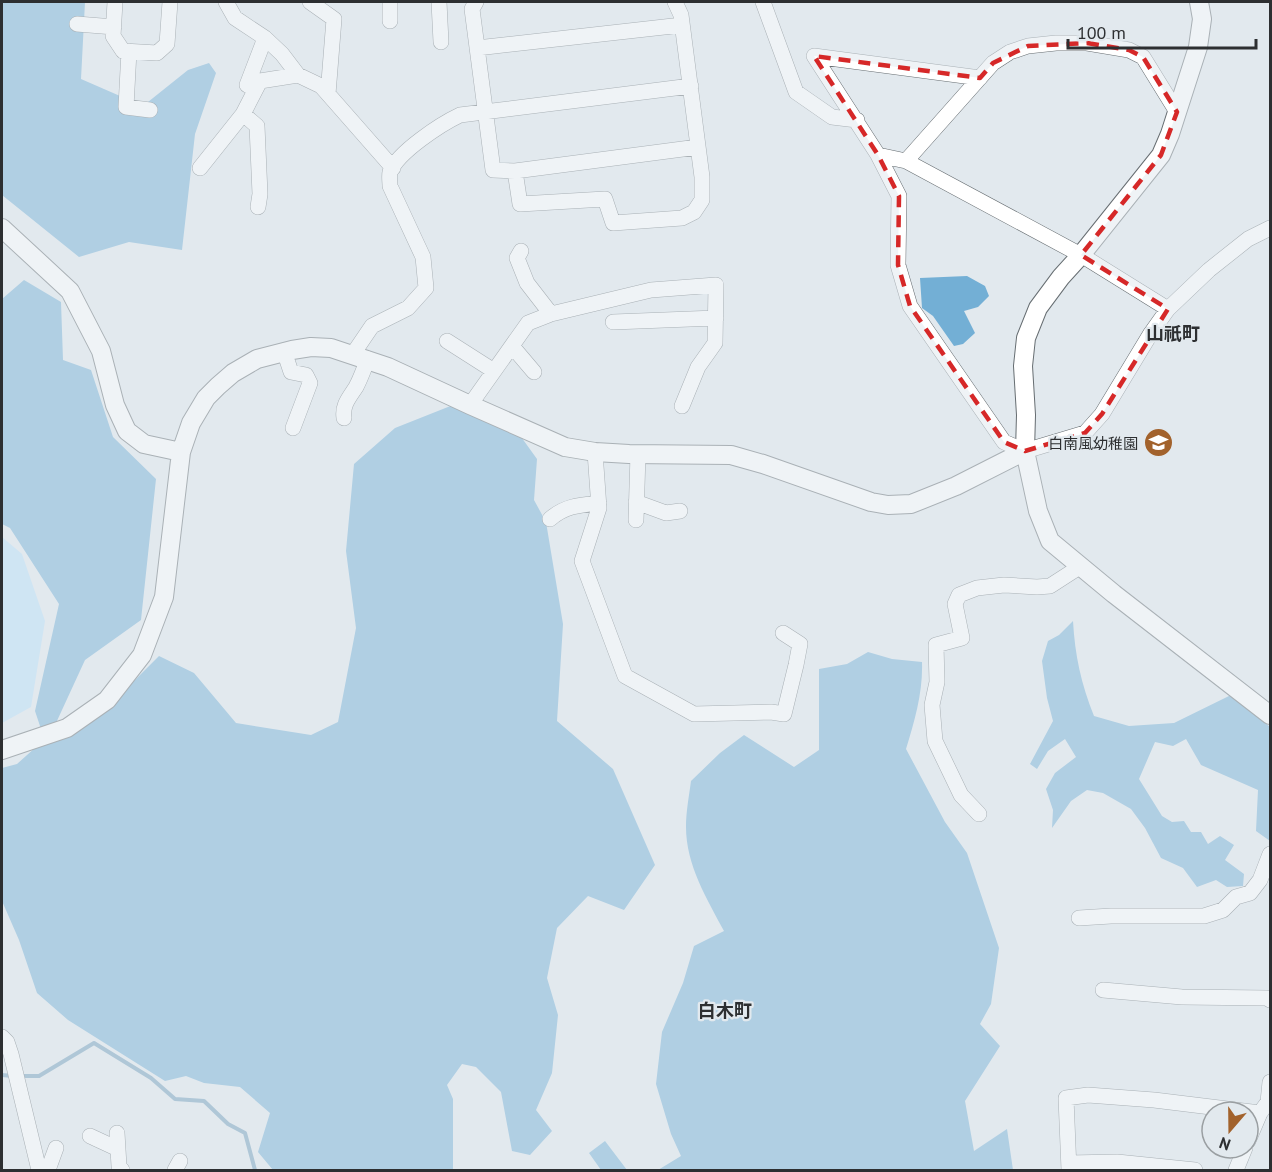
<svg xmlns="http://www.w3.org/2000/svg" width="1272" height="1172" font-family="'PT Sans','Noto Sans JP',sans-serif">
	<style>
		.green { fill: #b9dff9 }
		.forest { fill: #73afd5 }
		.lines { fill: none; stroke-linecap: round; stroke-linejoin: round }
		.stream { stroke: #729dba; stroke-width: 4 }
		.minor-casing { stroke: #666d71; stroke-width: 16 }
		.tertiary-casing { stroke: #666d71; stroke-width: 20 }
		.minor { stroke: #fff; stroke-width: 15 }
		.tertiary { stroke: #fff; stroke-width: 18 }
		.marked { fill: none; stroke: #d62828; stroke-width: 4.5; stroke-dasharray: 12 8; stroke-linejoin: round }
		.labels { text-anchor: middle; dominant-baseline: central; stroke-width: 4.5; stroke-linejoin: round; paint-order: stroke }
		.poi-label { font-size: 15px; fill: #2d2f31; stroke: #e2e9ee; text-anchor: end }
		.quarter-label { font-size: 18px; font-weight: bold; fill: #2d2f31; stroke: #e2e9ee }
	</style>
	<rect width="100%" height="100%" fill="#e2e9ee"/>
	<path class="green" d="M 2,537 L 22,554 L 45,621 L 31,707 L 2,723 Z"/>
	<path class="forest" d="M 2,2 L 85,2 L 81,79 L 143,106 L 188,70 L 209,63 L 216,73 L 195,134 L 182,250 L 129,242 L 79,257 L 2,195 Z
		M 967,276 L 985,286 L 989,296 L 978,307 L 964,311 L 975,333 L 963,344 L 954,346 L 933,316 L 922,308 L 920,278 Z
		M 24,280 L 61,302 L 63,360 L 91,370 L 113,437 L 156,479 L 141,620 L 85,660 L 56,723 L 97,718 L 159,656 L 194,673 L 236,723 L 311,735 L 338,722 L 356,628 L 346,551 L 354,464 L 395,428 L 453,405 L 519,434 L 537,459 L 534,500 L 546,522 L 563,624 L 557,721 L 613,769 L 655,865 L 624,910 L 588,896 L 557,928 L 547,978 L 558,1015 L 552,1073 L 536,1110 L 552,1131 L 530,1155 L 512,1151 L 501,1092 L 476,1067 L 462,1064 L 447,1085 L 453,1099 L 453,1170 L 273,1170 L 258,1152 L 270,1113 L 240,1087 L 204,1083 L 186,1076 L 165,1081 L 68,1020 L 37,993 L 19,940 L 2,901 L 2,768 L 17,764 L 36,747 L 40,726 L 35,711 L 59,604 L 10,528 L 2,524 L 2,299 Z
		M 1073,621 C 1075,656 1081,683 1094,716 L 1129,726 L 1174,723 L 1231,695 L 1270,727 L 1270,841 L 1256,831 L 1258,790 L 1201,765 L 1186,739 L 1173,746 L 1155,742 L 1139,779 L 1162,816 L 1172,822 L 1184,821 L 1191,832 L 1201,832 L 1208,844 L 1220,836 L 1234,845 L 1225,860 L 1244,874 L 1243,886 L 1227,887 L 1216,880 L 1197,887 L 1183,868 L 1161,858 L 1145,828 L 1131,809 L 1103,793 L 1087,790 L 1071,801 L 1052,828 L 1053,810 L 1046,789 L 1055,773 L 1076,757 L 1065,739 L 1048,751 L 1037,769 L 1030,764 L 1053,721 L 1047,698 L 1042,661 L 1048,641 L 1059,635 Z
		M 868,652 L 892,659 L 922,662 C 923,692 915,720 906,749 L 945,822 L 967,853 L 999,948 L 991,1004 L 980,1024 L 1000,1046 L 965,1101 L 974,1151 L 1007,1129 L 1013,1170 L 658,1170 L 681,1156 L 671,1134 L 656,1084 L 662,1032 L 683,983 L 694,946 L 724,931 C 707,899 686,865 686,827 C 686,812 689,796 691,781 L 720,753 L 744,735 L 794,767 L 819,750 L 819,669 L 847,664 Z
		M 605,1141 L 627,1170 L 601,1170 L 589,1153 Z"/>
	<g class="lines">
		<path class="stream" d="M 2,1075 L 13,1076
			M 20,1076 L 39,1076 L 94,1043 L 151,1078 L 175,1099 L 204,1101 L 228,1124 L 245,1133 L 255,1170"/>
		<defs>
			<path id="minor" d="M 115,2 L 113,36 L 123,51 L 157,53 L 167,44 L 170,2
				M 226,2 L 235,18 L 265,38 L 282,54 L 298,75
				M 310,2 L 334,19 L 328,94
				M 390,2 L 390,21
				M 439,2 L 441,42
				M 476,2 L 472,9 L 493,170 L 515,171 L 698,147
				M 763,2 L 796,92 L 832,117 L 857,120
				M 77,24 L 114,27
				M 477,48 L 682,25
				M 129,51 L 126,107 L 150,110
				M 980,78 L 814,56 L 878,155 L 899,196 L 898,265 L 910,306 L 1004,442 L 1025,451 L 1085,433 L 1102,414 L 1151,333 L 1168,309 L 1209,270 L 1248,239 L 1270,228
				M 247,85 L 265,38
				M 243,114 L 257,126 L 260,194 L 258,207
				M 878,155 L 906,161 L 1081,255 L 1168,309
				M 906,161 L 993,63 L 1010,52 L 1028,46 L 1056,43 L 1087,43 L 1129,50 L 1143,57 L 1177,112
				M 200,168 L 243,114 L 260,81 L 298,75 L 321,86 L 393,168
				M 515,171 L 520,204 L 605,199 L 613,223 L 682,218 L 694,212 L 702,200 L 702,177 L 681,15 L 675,2
				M 521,251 L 517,258 L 527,283 L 551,314
				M 613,322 L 716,318
				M 447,341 L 494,371
				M 512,346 L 534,372
				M 284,351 L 291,372 L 306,375 L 310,383 L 293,428
				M 353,354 L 372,326 L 408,308 L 426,288 L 423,257 L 390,186 C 390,182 389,176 390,172 C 398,152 441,124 460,115 L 691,86
				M 470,405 L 528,323 L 551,314 L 651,290 L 716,285 L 715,343 L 698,367 L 682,406
				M 344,418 C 342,405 349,398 356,387 C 361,378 364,368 368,359
				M 595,452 L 599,508 L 582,561 L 625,676 L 694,714 L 771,712 L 784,714 L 796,665 L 800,644 L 783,633
				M 636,502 L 666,513 L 680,511
				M 550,519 C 565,506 579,505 599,503
				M 636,520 L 638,454
				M 979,814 L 961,795 L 935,741 L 932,705 L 937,682 L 936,645 L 962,638 L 955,604 L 959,595 L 977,588 L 1004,585 L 1037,587 L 1050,586 L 1081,566
				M 1079,918 L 1111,916 L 1204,916 L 1223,910 L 1236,897 L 1250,893 L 1260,880 L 1270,854
				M 1103,990 L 1182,997 L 1267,998 L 1270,1000
				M 2,1037 L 7,1042 L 11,1054 L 39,1170
				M 117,1133 L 119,1166 L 122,1170
				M 90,1136 L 118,1149
				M 1248,1141 L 1260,1113 L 1268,1102 L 1270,1082
				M 1069,1163 L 1117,1162 L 1195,1170
				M 48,1170 L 56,1148
				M 175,1170 L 180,1161
				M 1069,1170 L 1066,1098 L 1088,1095 L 1154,1100 L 1260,1113
				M 1236,1170 L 1245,1148"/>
			<path id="tertiary" d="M 1199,2 L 1202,19 L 1198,47 L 1170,134 L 1161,155 L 1081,255 L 1061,277 L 1038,308 L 1026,338 L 1023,366 L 1026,415 L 1025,451 L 1038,511 L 1050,541 L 1114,594 L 1270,715
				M 2,228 L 70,291 L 101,351 L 115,405 L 127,431 L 144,444 L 181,452
				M 2,750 L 67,728 L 107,700 L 142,655 L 164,597 L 181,452 L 191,423 L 206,398 L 218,386 L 233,373 L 257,359 L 292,350 L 311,347 L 331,348 L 388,367 L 470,405 L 565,447 L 595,452 L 629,454 L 731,455 L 763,464 L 871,502 L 888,505 L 911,504 L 956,486 L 1025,451"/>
		</defs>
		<use href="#minor" class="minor-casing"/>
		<use href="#tertiary" class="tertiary-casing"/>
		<use href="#minor" class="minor"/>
		<use href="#tertiary" class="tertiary"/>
	</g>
	<path d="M0 0H1272V1172H0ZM 1087,43 L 1129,50 L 1143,57 L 1177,112 L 1161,155 L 1081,255 L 1168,309 L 1102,414 L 1085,433 L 1025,451 L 1004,442 L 910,306 L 898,265 L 899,196 L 878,155 L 814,56 L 980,78 L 993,63 L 1028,46 Z" fill="#e2e9ee" fill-opacity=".55" fill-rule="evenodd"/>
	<path class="marked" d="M 1087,43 L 1129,50 L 1143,57 L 1177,112 L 1161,155 L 1081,255 L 1168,309 L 1102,414 L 1085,433 L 1025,451 L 1004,442 L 910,306 L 898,265 L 899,196 L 878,155 L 814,56 L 980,78 L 993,63 L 1028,46 Z"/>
	<defs>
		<symbol id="school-disc" viewBox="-11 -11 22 22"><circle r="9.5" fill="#a2622c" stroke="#e2e9ee"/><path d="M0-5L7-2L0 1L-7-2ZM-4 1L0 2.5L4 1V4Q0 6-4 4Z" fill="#fff"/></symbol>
	</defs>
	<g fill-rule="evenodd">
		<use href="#school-disc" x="1142" y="426" width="33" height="33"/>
	</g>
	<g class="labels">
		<g class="poi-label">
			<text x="1138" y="443">白南風幼稚園</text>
		</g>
		<g class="quarter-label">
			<text x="1173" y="333">山祇町</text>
			<text x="725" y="1010">白木町</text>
		</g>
	</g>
	<rect width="1272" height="1172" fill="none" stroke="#2d2f31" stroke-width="6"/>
	<g transform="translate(1230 1130) rotate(200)"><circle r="28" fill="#e2e9ee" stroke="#9a9fa2" stroke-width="1.5"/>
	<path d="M0-4.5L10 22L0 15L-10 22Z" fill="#a2622c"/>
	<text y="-9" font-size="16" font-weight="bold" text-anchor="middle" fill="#2d2f31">N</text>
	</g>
	<path d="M1068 39v9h188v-9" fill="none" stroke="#2d2f31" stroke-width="3"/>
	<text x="1077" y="39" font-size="18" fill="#2d2f31" stroke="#e2e9ee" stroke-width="4.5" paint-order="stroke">100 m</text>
</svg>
